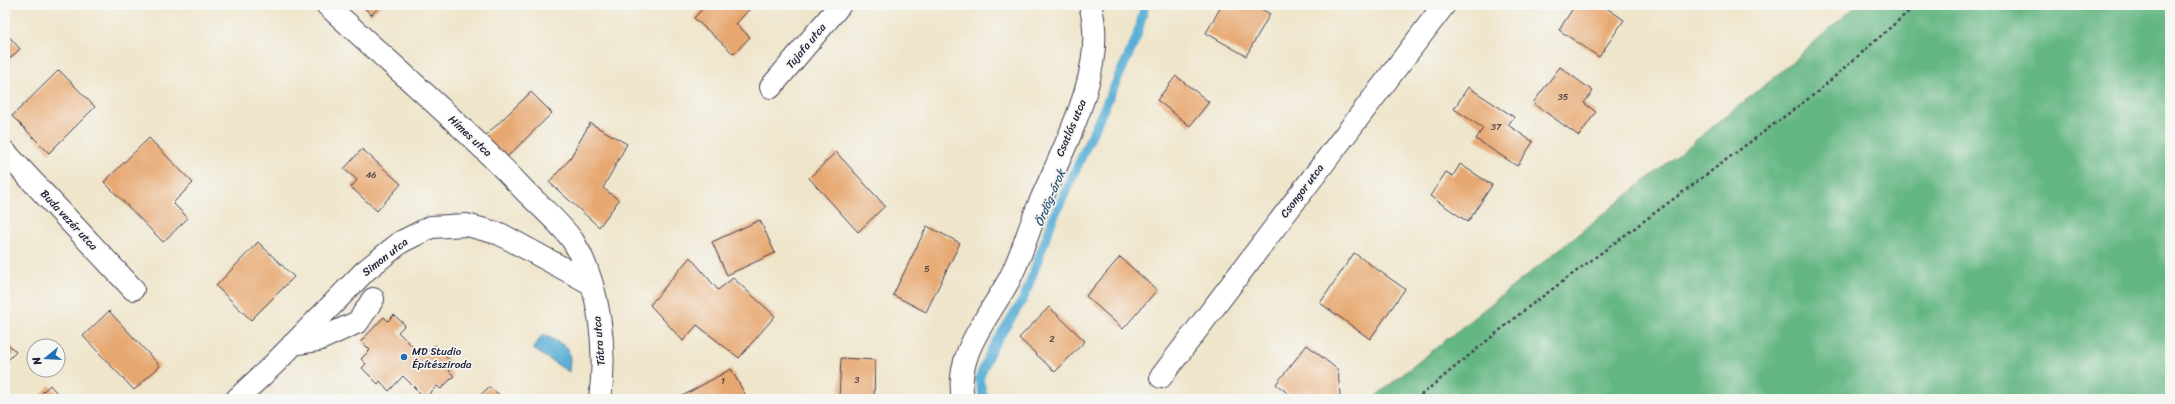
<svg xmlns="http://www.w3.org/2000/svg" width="2175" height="404" font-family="Sriracha,sans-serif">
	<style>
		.forest { fill: #64b682; stroke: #436c5e }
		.water { fill: #59afd5; stroke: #3e6888 }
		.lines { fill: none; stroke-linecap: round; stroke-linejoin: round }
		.stream { stroke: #59afd5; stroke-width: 9 }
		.building { fill: #e7a76f }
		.minor-casing { stroke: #413f51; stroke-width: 24 }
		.path { stroke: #413f51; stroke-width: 2.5; stroke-dasharray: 3 3; stroke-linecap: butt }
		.minor { stroke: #fff; stroke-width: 22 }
		.poi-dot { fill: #1f6fb2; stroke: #f6f6f2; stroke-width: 1.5 }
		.labels { text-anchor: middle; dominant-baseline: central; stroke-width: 3.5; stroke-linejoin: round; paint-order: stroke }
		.number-label { font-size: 9px; fill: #534348 }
		.street-label { font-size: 11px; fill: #22223b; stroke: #f6f6f2 }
		.poi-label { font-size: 11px; fill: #22223b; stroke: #f6f6f2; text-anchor: start }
		.water-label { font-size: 12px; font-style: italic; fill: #385a79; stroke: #f6f6f2 }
	</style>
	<rect width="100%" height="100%" fill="#f6f6f2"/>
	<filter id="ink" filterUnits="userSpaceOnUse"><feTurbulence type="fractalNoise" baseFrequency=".025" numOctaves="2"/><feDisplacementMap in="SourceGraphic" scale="8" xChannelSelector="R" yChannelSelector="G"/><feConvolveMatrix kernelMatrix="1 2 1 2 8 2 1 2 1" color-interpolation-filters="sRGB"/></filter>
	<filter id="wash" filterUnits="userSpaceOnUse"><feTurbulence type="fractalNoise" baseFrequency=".012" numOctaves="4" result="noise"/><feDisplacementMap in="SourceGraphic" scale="16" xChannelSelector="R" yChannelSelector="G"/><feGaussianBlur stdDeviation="0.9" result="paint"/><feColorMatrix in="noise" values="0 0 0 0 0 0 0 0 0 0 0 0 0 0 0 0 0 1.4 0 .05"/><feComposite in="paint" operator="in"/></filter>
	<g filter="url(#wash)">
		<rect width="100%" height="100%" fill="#efe5cb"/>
		<path class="forest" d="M 1857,5 L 2170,5 L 2170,399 L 1372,399 L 1770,81 Z"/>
		<path class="water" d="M 543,334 L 568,348 L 570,359 L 569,372 L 533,349 Z"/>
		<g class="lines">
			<path class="stream" d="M 984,399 L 979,379 L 991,350 L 1024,298 L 1053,219 L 1136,39 L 1145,5"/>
		</g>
		<g id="blocks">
			<path class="building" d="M 362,5 L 382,5 L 371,15 Z
				M 706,5 L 753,5 L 736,24 L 750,37 L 734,54 L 694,18 Z
				M 1222,5 L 1254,5 L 1270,14 L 1246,56 L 1206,33 Z
				M 1575,5 L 1602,5 L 1624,20 L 1599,57 L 1559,30 Z
				M 5,32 L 20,49 L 5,63 Z
				M 1560,67 L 1593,91 L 1584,103 L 1596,112 L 1579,136 L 1533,103 Z
				M 59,70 L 95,107 L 49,153 L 12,116 Z
				M 1176,76 L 1209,102 L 1190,126 L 1157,100 Z
				M 1468,87 L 1514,117 L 1508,125 L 1533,142 L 1517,166 L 1476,139 L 1483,128 L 1454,109 Z
				M 531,92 L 552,113 L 505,159 L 484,137 Z
				M 590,123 L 627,144 L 603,188 L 619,200 L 599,227 L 549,182 L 569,160 Z
				M 149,138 L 193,183 L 173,203 L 188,218 L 163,242 L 104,182 Z
				M 362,149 L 401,184 L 377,211 L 351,187 L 357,180 L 344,169 Z
				M 836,152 L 885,206 L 858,232 L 809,178 Z
				M 1460,164 L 1492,185 L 1468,222 L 1430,196 L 1446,172 L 1453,176 Z
				M 760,220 L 775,253 L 727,275 L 712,242 Z
				M 927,226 L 960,243 L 926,312 L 893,295 Z
				M 258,242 L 294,277 L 251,320 L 216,286 Z
				M 1354,253 L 1405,289 L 1370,339 L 1320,303 Z
				M 690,257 L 718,290 L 733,278 L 775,316 L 739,358 L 697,325 L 683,341 L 650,305 Z
				M 1120,257 L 1157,290 L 1123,329 L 1086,296 Z
				M 1049,307 L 1085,341 L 1055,372 L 1019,338 Z
				M 109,311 L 160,366 L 134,390 L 83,336 Z
				M 394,315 L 405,325 L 398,332 L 418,352 L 424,355 L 434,345 L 454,365 L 449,371 L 454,376 L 441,389 L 437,386 L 425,398 L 403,376 L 389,391 L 380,381 L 378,384 L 362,368 L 366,364 L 361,359 L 370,350 L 361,341 L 384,317 L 388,321 Z
				M 5,341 L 16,352 L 5,363 Z
				M 1307,345 L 1338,370 L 1340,395 L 1337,399 L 1295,399 L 1276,384 Z
				M 841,358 L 875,360 L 874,399 L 839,399 Z
				M 731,369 L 745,394 L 736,399 L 677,399 Z
				M 50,385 L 62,399 L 36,399 Z
				M 489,387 L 505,399 L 476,399 Z"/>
		</g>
	</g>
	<g filter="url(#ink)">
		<use href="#blocks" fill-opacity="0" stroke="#413f51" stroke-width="1"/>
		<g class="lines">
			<defs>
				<path id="minor" d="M 327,5 C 393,66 463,125 525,191 C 539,205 562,225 573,241 C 600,284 607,349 600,399
					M 771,87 L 840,5
					M 5,152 L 133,289
					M 293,344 L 318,340 L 358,322 L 373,299
					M 1161,377 L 1444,5
					M 237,399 L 274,364 L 365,271 L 401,242 L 431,227 L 467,225 L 500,234 L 592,284
					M 963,399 C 954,354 989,317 1009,280 C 1021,257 1028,231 1038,207 C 1062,150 1109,68 1090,5"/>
			</defs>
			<use href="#minor" class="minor-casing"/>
			<path class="path" d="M 1416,399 L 1527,308 L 1816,93 L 1916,5"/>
			<use href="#minor" class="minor"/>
		</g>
	</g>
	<circle class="poi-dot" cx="404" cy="357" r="4"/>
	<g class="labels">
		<g class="number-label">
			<text x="1563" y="97">35</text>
			<text x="1496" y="127">37</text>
			<text x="371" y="175">46</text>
			<text x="927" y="269">5</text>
			<text x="1052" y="339">2</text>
			<text x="857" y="380">3</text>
			<text x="723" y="381">1</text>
		</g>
		<g class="street-label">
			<text transform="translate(806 46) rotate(-50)">Tujafa utca</text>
			<text transform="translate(1071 128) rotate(-67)">Csatlós utca</text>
			<text transform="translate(470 136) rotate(43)">Hímes utca</text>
			<text transform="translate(1302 191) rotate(-53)">Csongor utca</text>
			<text transform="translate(69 220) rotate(47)">Buda vezér utca</text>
			<text transform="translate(385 257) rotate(-38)">Simon utca</text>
			<text transform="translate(599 341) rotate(-95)">Tátra utca</text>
		</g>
		<g class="poi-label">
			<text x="412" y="351">MD Studio<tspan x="412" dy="13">Építésziroda</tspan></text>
		</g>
		<g class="water-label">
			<text transform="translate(1050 198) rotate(-67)">Ördög-árok</text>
		</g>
	</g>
	<rect width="2175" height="404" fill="none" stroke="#f6f6f2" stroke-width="20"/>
	<g transform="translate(46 358) rotate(252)"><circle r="19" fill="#f6f6f2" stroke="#a1a1a9"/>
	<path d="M0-3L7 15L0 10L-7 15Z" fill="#1f6fb2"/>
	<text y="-6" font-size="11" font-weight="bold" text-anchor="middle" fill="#22223b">N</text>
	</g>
</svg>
